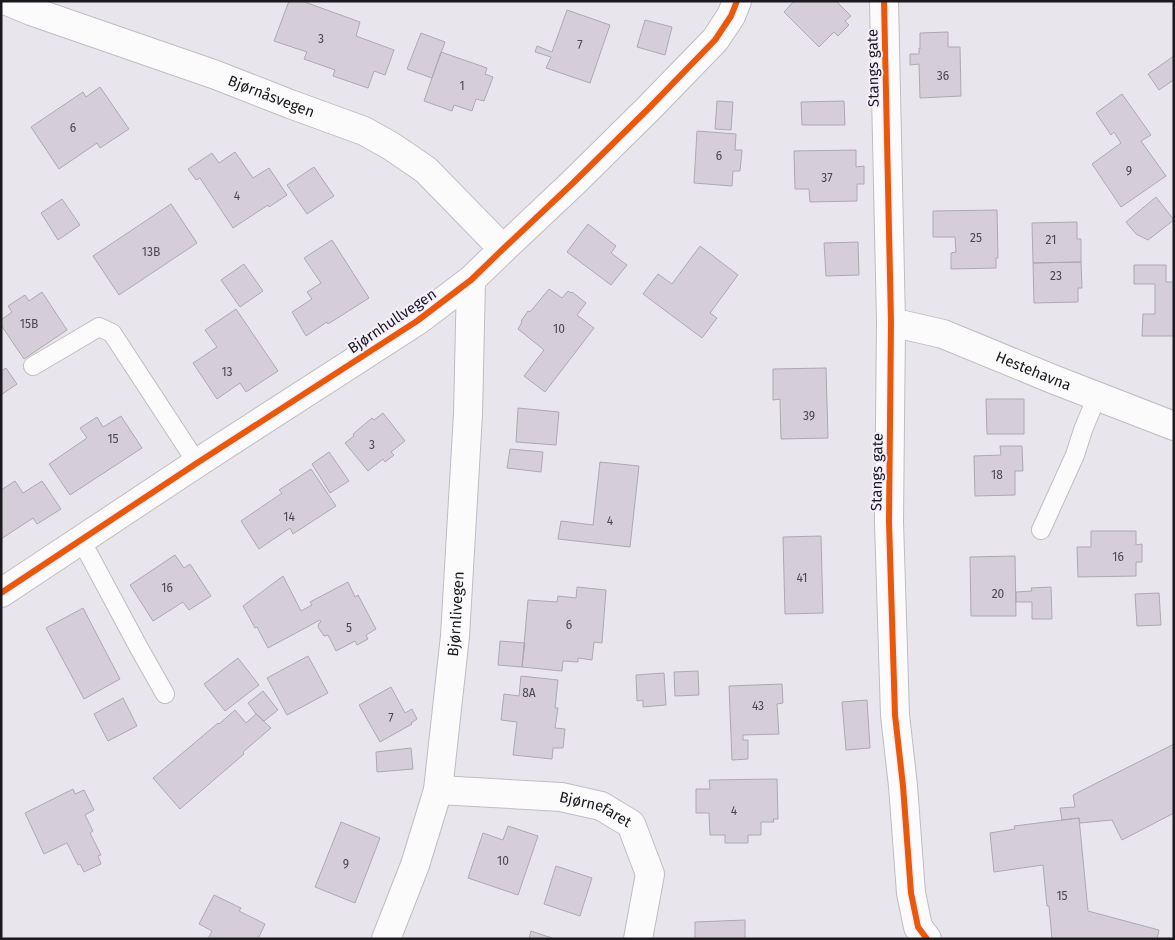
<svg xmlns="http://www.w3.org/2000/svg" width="1175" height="940" font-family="'Fira Sans',sans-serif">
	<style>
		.building { fill: #d5cdd7; stroke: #adaaaf }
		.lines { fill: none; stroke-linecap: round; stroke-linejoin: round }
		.service-casing { stroke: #bfbdc2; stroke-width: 20 }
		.minor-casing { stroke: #bfbdc2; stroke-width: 30 }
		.service { stroke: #fcfbfc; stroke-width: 18 }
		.minor { stroke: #fcfbfc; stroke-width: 28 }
		.cycleway-casing { stroke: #f5effd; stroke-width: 9 }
		.cycleway { stroke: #e8590c; stroke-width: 6 }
		.labels { text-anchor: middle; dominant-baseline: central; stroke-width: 4; stroke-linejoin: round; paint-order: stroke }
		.number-label { font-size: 12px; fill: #4a474d }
		.street-label { font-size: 15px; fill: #1b191e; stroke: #f5effd }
	</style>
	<rect width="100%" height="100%" fill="#e8e5ec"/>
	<path class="building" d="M 289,1 L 302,1 L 360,22 L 356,36 L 394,50 L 385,75 L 374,71 L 368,88 L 333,76 L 335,70 L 304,59 L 307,52 L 274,41 Z
		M 794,1 L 836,1 L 851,16 L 845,21 L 849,25 L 838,36 L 834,32 L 819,47 L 784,12 Z
		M 567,10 L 610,25 L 590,83 L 546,68 L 551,57 L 535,52 L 537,46 L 552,52 Z
		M 645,20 L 672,27 L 665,55 L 637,47 Z
		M 948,32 L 948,47 L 960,47 L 961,96 L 920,98 L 919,64 L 910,65 L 910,54 L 919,54 L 919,48 L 920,49 L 920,33 Z
		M 421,33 L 445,42 L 432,78 L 407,69 Z
		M 441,52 L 487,68 L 485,74 L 493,77 L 484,101 L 476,99 L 472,111 L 454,105 L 452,111 L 424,101 Z
		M 1174,56 L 1174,83 L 1172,81 L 1159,90 L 1148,74 Z
		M 100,87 L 129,129 L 100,148 L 97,143 L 59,169 L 31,127 L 83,92 L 86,97 Z
		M 1122,94 L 1151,135 L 1141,141 L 1166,176 L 1121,207 L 1092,164 L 1121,143 L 1114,132 L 1111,135 L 1096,113 Z
		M 717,101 L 733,102 L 731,130 L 715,129 Z
		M 844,101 L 845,125 L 802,125 L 801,102 Z
		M 697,131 L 736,134 L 735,150 L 742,150 L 740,171 L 733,171 L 732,186 L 694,183 Z
		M 856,150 L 856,167 L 864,166 L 864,184 L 857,184 L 857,201 L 810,202 L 809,189 L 795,189 L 794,151 Z
		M 235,152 L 253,178 L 269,168 L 287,195 L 269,207 L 268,205 L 233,228 L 200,178 L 196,180 L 188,169 L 212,153 L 219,163 Z
		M 314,167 L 334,196 L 307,214 L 287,185 Z
		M 1156,197 L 1174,220 L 1148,240 L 1136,234 L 1126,222 Z
		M 62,199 L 80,225 L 58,240 L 41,213 Z
		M 171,204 L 197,243 L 119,295 L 93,256 Z
		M 997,210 L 998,258 L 996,258 L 996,268 L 951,269 L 951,253 L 956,252 L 955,237 L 933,237 L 933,211 Z
		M 1077,222 L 1077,239 L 1081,239 L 1081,262 L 1033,263 L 1032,223 Z
		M 588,224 L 616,246 L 611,253 L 627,265 L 611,285 L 567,252 Z
		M 332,240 L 369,298 L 328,324 L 327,322 L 306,336 L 292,312 L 312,299 L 307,292 L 321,283 L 304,258 Z
		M 858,242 L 859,275 L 826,276 L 824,243 Z
		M 700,246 L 738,275 L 710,313 L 717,318 L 702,338 L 643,294 L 658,274 L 672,284 Z
		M 1081,262 L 1082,288 L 1078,288 L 1078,302 L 1034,303 L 1033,263 Z
		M 244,264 L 263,291 L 240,307 L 221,280 Z
		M 1134,265 L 1166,265 L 1166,282 L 1174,282 L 1174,336 L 1142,336 L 1143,314 L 1155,314 L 1155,284 L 1134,284 Z
		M 549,289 L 562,298 L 568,291 L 571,293 L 572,292 L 586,303 L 577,315 L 594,328 L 545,392 L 524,376 L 544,350 L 518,329 L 522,322 L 521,321 L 528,311 L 530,312 Z
		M 42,292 L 67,330 L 24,359 L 1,325 L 1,320 L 12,312 L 8,306 L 25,295 L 29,301 Z
		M 236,309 L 278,371 L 246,392 L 240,383 L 217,399 L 193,363 L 217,347 L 205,330 Z
		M 6,368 L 17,384 L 1,395 L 1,371 Z
		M 826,368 L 828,438 L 781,439 L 780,399 L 773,400 L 773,369 Z
		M 986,399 L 1024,399 L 1024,434 L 987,434 Z
		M 518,408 L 559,412 L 556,445 L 516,442 Z
		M 383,413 L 405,441 L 391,452 L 394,455 L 385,462 L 383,459 L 368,471 L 345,443 L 354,436 L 353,434 L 372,418 L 374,420 Z
		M 121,416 L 142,448 L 70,495 L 49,464 L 87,438 L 80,428 L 97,417 L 103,427 Z
		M 1000,446 L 1022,446 L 1023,471 L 1015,471 L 1015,495 L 975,496 L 974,456 L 1001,455 Z
		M 510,449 L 543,452 L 541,472 L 507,468 Z
		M 329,452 L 349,481 L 330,493 L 312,464 Z
		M 600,462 L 639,466 L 630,547 L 558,539 L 561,521 L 593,525 Z
		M 311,469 L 336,506 L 293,534 L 290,528 L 259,549 L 241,521 L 282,493 L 279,490 Z
		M 15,481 L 23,493 L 42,481 L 61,509 L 37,524 L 33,518 L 1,539 L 1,490 Z
		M 1091,531 L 1136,531 L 1136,545 L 1142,544 L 1142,562 L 1136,562 L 1136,576 L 1078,577 L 1077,547 L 1091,547 Z
		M 821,536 L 823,613 L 785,614 L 783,537 Z
		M 175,555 L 184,568 L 190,564 L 211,596 L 189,610 L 183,602 L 153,621 L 130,585 Z
		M 1015,556 L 1016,616 L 971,616 L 970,557 Z
		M 283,576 L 301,611 L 312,605 L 310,602 L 348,582 L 355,597 L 358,595 L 376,629 L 366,635 L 368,639 L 357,645 L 355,641 L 336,651 L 328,635 L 324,636 L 318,627 L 319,623 L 321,622 L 320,620 L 268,648 L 257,627 L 255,628 L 243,606 Z
		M 577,587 L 606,590 L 602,643 L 594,642 L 592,660 L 578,658 L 578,662 L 563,661 L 562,671 L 522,667 L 528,600 L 557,602 L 558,596 L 576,598 Z
		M 1051,587 L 1052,619 L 1032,619 L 1032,602 L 1016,602 L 1016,592 L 1032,591 L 1031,588 Z
		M 1159,593 L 1161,625 L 1137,626 L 1135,594 Z
		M 83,608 L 120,679 L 84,699 L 46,628 Z
		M 500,641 L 525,643 L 522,667 L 498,665 Z
		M 308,656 L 328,693 L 287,715 L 267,678 Z
		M 238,658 L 259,685 L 225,711 L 204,684 Z
		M 698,671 L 699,695 L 675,696 L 674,672 Z
		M 664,673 L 666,705 L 643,707 L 643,700 L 637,701 L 636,675 Z
		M 521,676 L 558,680 L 555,708 L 558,708 L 555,728 L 565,729 L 563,748 L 553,748 L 552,759 L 513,755 L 517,722 L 501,720 L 504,694 L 519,696 Z
		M 782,684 L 783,703 L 777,704 L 779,734 L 743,735 L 743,740 L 748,740 L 748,759 L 732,760 L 729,686 Z
		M 391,687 L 405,713 L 412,709 L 417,719 L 411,723 L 412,724 L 380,742 L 359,705 Z
		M 263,691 L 278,710 L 264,721 L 256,714 L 248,703 Z
		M 123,698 L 137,726 L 108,741 L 94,714 Z
		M 867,700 L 870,748 L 846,750 L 842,702 Z
		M 235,710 L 246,723 L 256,714 L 271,728 L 243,752 L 244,754 L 180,809 L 153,778 L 218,723 L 219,724 Z
		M 1174,744 L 1174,813 L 1122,840 L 1112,820 L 1080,823 L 1079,818 L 1062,820 L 1060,808 L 1075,807 L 1073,795 Z
		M 411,748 L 413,769 L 377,772 L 376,752 Z
		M 777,779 L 778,819 L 773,819 L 774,822 L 761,822 L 761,835 L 748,835 L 748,843 L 725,843 L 725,835 L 710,835 L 709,813 L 696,813 L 696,789 L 710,789 L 709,780 Z
		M 73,789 L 75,794 L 84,790 L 94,810 L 85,815 L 93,831 L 90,833 L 101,855 L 98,856 L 101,864 L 84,872 L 80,864 L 78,865 L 67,843 L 44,854 L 25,813 Z
		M 1079,818 L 1088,911 L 1159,930 L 1157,939 L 1052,939 L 1049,906 L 1047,906 L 1043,865 L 994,872 L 990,833 L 1015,829 L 1014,826 Z
		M 341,822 L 380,838 L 355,903 L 315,887 Z
		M 508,826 L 538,836 L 518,895 L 468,878 L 483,833 L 503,840 Z
		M 556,866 L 592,878 L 580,916 L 544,904 Z
		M 214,895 L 241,908 L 239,911 L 265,924 L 258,939 L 208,939 L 212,931 L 199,924 Z
		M 745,920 L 745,939 L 695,939 L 695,922 Z
		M 531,931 L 555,939 L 529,939 Z"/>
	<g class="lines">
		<defs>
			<path id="service" d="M 33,366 L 99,327 L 112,333 L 197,463
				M 1041,530 L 1075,455 L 1083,430 L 1097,396
				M 81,540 L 139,648 L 165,694"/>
			<g id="minor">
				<path id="s1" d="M 7,1 L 31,11 L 216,75 L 290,104 L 364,131 L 391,146 L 426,170 L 503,249"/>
				<path d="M 884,1 L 891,322 L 889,522 L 895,715 L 903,786 L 911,893 L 918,927 L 927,939"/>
				<path id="s2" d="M 891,322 L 943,334 L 1055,380 L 1174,426"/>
				<path d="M 1,593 L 197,463 L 417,321 L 471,280 L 503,249 L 573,183 L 649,108 L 715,40 L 731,16 L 737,1"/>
				<path id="s3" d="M 438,790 L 561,797 L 601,806 L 631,824 L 650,874 L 638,939"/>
				<path id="s4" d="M 386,939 L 415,865 L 438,790 L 455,636 L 468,414 L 471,280"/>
			</g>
		</defs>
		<use href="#service" class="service-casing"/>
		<use href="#minor" class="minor-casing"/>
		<use href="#service" class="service"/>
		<use href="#minor" class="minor"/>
		<defs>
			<path id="cycleway" d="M 884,1 L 891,322 L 889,522 L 895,715 L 903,786 L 911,893 L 918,927 L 927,939
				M 1,593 L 197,463 L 417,321 L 471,280 L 503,249 L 573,183 L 649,108 L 715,40 L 731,16 L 737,1"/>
		</defs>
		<use href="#cycleway" class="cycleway-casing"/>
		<use href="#cycleway" class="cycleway"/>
	</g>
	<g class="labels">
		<g class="number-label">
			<text x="321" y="39">3</text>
			<text x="580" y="45">7</text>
			<text x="943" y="76">36</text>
			<text x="462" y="86">1</text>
			<text x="73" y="128">6</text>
			<text x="719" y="156">6</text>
			<text x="1129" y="171">9</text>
			<text x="827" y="178">37</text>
			<text x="237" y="196">4</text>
			<text x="976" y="238">25</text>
			<text x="1051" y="240">21</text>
			<text x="151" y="252">13B</text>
			<text x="1056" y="276">23</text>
			<text x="29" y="324">15B</text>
			<text x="559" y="329">10</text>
			<text x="227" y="372">13</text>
			<text x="809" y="416">39</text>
			<text x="113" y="439">15</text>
			<text x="372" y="445">3</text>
			<text x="997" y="475">18</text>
			<text x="289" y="517">14</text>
			<text x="610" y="521">4</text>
			<text x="1118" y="557">16</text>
			<text x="802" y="578">41</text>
			<text x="167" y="588">16</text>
			<text x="998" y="594">20</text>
			<text x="569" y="625">6</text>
			<text x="349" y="628">5</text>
			<text x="529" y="693">8A</text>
			<text x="758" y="706">43</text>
			<text x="391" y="718">7</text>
			<text x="734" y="811">4</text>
			<text x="503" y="861">10</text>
			<text x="346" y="864">9</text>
			<text x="1062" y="896">15</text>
		</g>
		<g class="street-label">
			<text transform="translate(873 68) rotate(-91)">Stangs gate</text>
			<text stroke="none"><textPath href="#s1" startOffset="281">Bjørnåsvegen</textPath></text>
			<text transform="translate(392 321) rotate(-34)">Bjørnhullvegen</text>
			<text stroke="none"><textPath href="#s2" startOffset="151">Hestehavna</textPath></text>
			<text transform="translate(877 472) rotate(-89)">Stangs gate</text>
			<text stroke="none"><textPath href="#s4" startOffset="335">Bjørnlivegen</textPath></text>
			<text stroke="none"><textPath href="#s3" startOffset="160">Bjørnefaret</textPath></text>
		</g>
	</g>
	<rect width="1175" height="940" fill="none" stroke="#1b191e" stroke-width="5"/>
</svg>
